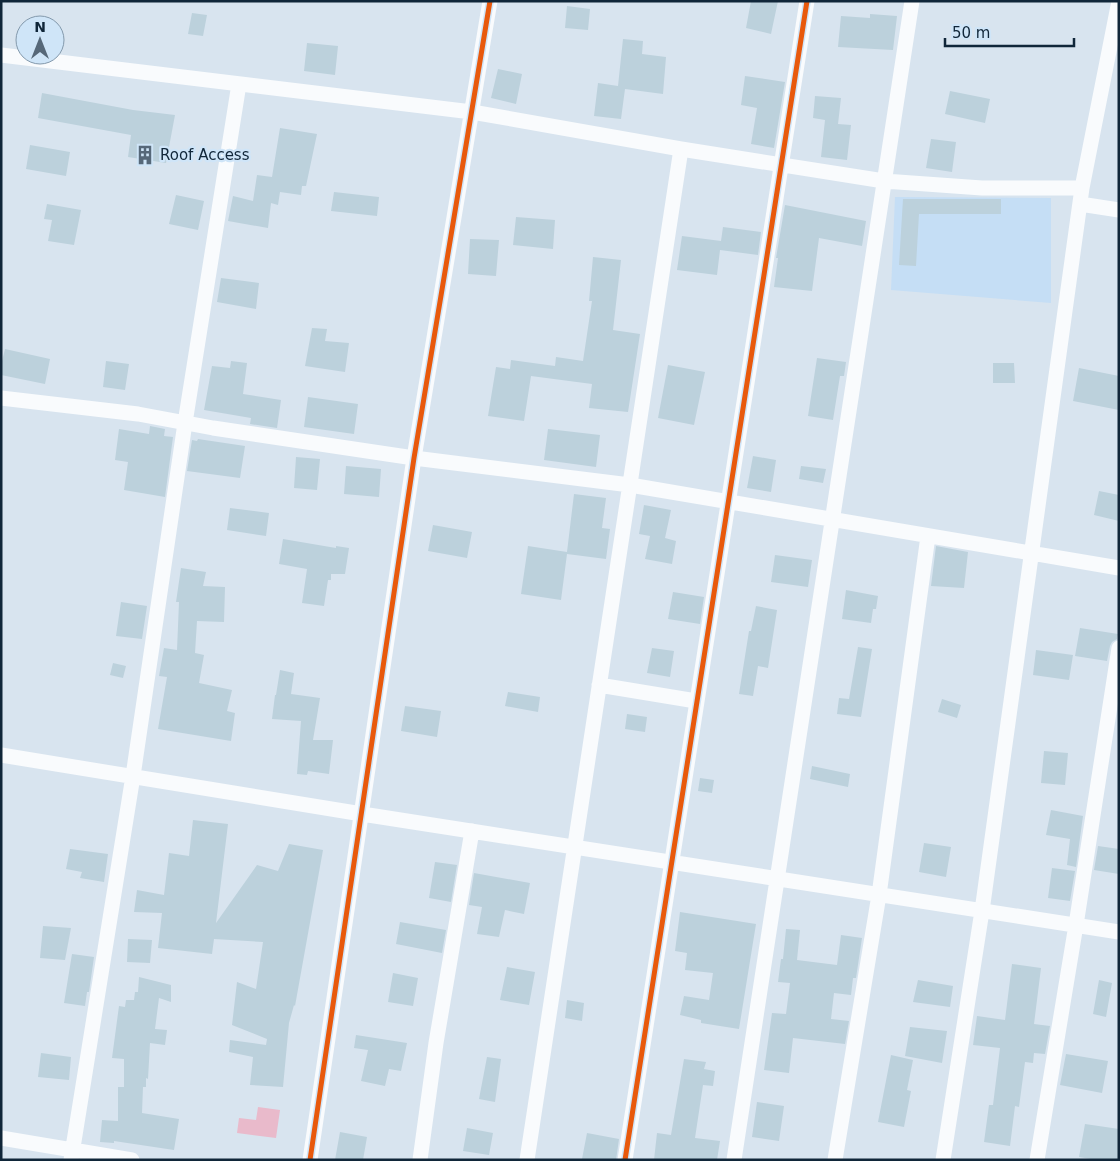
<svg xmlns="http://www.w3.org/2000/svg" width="1120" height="1161" font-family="'DejaVu Sans',sans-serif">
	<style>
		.built { fill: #c5def5 }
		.green { fill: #e9bacb }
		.building { fill: #bcd1dc }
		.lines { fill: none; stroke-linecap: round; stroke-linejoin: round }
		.minor { stroke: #f9fbfd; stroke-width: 15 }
		.cycleway-casing { stroke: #cfe5f8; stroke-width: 8 }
		.cycleway { stroke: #e8590c; stroke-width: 5 }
		.labels { text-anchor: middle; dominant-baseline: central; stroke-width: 4.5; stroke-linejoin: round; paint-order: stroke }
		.poi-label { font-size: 15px; fill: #102639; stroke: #cfe5f8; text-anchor: start }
	</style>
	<rect width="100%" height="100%" fill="#d8e4ef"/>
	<path class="built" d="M 895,197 L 1051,198 L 1051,303 L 891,290 Z"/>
	<path class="green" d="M 258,1107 L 280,1110 L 276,1138 L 237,1133 L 239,1118 L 256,1120 Z"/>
	<path class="building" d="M 751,1 L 778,1 L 771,34 L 746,28 Z
		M 567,6 L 590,9 L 588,30 L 565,28 Z
		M 192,13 L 207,15 L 203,36 L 188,34 Z
		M 870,14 L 897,16 L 893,50 L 838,47 L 841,16 L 870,18 Z
		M 623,39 L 643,41 L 642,54 L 666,57 L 663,94 L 625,89 L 621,119 L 594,116 L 598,83 L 618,86 Z
		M 307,43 L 338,46 L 335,75 L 304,71 Z
		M 498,69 L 522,74 L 516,104 L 491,98 Z
		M 745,76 L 785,82 L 774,148 L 751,144 L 757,108 L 741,105 Z
		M 950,91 L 990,99 L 985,123 L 945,114 Z
		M 42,93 L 133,110 L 175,115 L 166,163 L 128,157 L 131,135 L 38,118 Z
		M 815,96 L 841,98 L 838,124 L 851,125 L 847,160 L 821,157 L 825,120 L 813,118 Z
		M 280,128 L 317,134 L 306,186 L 302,186 L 301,195 L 280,192 L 278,205 L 271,203 L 268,228 L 228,221 L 233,196 L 253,201 L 257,175 L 272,177 Z
		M 931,139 L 956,142 L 952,172 L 926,168 Z
		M 30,145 L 70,152 L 66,176 L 26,169 Z
		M 334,192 L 379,197 L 377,216 L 331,211 Z
		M 176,195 L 204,201 L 198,230 L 169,224 Z
		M 903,199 L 1001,199 L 1001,214 L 919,214 L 916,266 L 899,265 Z
		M 47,204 L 81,210 L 74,245 L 48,241 L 52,220 L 44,219 Z
		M 785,205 L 866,221 L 862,246 L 819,238 L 812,291 L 774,287 L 778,258 L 776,258 Z
		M 516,217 L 555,220 L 553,249 L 513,245 Z
		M 723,227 L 761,232 L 758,255 L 720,250 L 717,275 L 677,270 L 682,236 L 721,241 Z
		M 470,239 L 499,240 L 496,276 L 468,274 Z
		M 593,257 L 621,260 L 613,330 L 640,334 L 628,412 L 589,408 L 592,384 L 531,376 L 524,421 L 488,416 L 496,367 L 510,369 L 511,360 L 555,366 L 556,357 L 583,361 L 592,301 L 589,301 Z
		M 221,278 L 259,283 L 256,309 L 217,302 Z
		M 312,328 L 327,329 L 325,341 L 349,343 L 345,372 L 305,366 Z
		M 5,349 L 50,359 L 45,384 L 1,375 L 1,365 Z
		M 817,358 L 846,362 L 844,376 L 840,376 L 833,420 L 808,416 Z
		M 106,361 L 129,364 L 125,390 L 103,387 Z
		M 231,361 L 247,363 L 243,394 L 281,400 L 277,428 L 250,424 L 251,418 L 204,410 L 212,366 L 230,368 Z
		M 993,363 L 1014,363 L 1015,383 L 993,383 Z
		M 668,365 L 705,372 L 694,425 L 658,418 Z
		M 1079,368 L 1119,376 L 1119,410 L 1073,401 Z
		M 308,397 L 358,404 L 354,434 L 304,427 Z
		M 150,426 L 165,429 L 164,436 L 173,437 L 165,497 L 124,490 L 128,462 L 115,460 L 119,429 L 149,434 Z
		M 548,429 L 600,435 L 596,467 L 544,460 Z
		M 198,439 L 245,446 L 240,478 L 187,471 L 192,440 L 197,441 Z
		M 753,456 L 776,460 L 771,492 L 747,488 Z
		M 296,457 L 320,459 L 317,490 L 294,488 Z
		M 346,466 L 381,469 L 379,497 L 344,494 Z
		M 801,466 L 826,469 L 823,483 L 799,479 Z
		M 1099,491 L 1119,495 L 1119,521 L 1094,515 Z
		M 574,494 L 606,498 L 602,528 L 610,529 L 606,559 L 567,554 L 561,600 L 521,594 L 528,546 L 567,552 Z
		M 644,505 L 671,510 L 665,538 L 676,541 L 672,564 L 645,559 L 650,536 L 639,534 Z
		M 230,508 L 269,513 L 266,536 L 227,530 Z
		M 433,525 L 472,532 L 467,558 L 428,551 Z
		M 283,539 L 336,548 L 336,546 L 349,548 L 345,574 L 331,574 L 331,580 L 328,580 L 324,606 L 302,603 L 307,569 L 279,564 Z
		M 936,546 L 968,552 L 964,588 L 931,586 Z
		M 775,555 L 812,560 L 808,587 L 771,582 Z
		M 181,568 L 206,572 L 203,586 L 225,587 L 224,622 L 197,621 L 195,653 L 204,655 L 199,683 L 232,690 L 227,711 L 235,713 L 231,741 L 158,729 L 167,677 L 159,676 L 164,648 L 177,650 L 179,602 L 176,602 Z
		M 846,590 L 878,596 L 876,609 L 873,609 L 871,623 L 842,619 Z
		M 673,592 L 704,597 L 700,624 L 668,619 Z
		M 121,602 L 147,606 L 142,639 L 116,636 Z
		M 756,606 L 777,610 L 768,668 L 758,666 L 753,696 L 739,694 L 749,631 L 751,631 Z
		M 1080,628 L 1118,634 L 1117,639 L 1112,642 L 1110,646 L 1107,661 L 1075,656 Z
		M 858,647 L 872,649 L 861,717 L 837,714 L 839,698 L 849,699 Z
		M 652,648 L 674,651 L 670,677 L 647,673 Z
		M 1036,650 L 1073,655 L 1069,680 L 1033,675 Z
		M 113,663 L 126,666 L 123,678 L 110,675 Z
		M 280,670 L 294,673 L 291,694 L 320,698 L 313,740 L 333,740 L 329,774 L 308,771 L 307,775 L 297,774 L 301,721 L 272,719 L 275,695 L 276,695 Z
		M 508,692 L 540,697 L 538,712 L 505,706 Z
		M 942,699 L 961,705 L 957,718 L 938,712 Z
		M 405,706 L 441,711 L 437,737 L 401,731 Z
		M 627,714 L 647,717 L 645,732 L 625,729 Z
		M 1044,751 L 1068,753 L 1065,785 L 1041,783 Z
		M 812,766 L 850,774 L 848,787 L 810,779 Z
		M 700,778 L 714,780 L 712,793 L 698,791 Z
		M 1051,810 L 1083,816 L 1076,867 L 1067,865 L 1070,839 L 1046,835 Z
		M 193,820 L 228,824 L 216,923 L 257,865 L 278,871 L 289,844 L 323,850 L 295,1006 L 294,1005 L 289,1023 L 283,1087 L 250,1085 L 253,1057 L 229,1052 L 230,1040 L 266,1045 L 267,1039 L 232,1025 L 237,982 L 256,989 L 263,942 L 214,939 L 212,954 L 158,948 L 162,913 L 134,912 L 137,890 L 164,895 L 169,853 L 189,856 Z
		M 924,843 L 951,847 L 946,877 L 919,872 Z
		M 1098,846 L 1119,849 L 1119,874 L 1094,870 Z
		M 70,849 L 108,854 L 104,882 L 80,878 L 82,872 L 66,869 Z
		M 435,862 L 457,865 L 451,902 L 429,898 Z
		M 1052,868 L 1075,871 L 1070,901 L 1048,898 Z
		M 474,873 L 530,883 L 524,914 L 505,910 L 499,937 L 477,934 L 482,907 L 469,905 Z
		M 680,912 L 756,924 L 739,1029 L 701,1023 L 701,1020 L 680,1015 L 684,996 L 709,1000 L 713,973 L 685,970 L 687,953 L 675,951 Z
		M 400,922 L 446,930 L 442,953 L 396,944 Z
		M 43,926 L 71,928 L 65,960 L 40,958 Z
		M 786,929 L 800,930 L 797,960 L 837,965 L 841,935 L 862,938 L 856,978 L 853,978 L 851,995 L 834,993 L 831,1019 L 849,1021 L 845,1044 L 793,1038 L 789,1073 L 764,1070 L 772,1013 L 786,1014 L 790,983 L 778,982 L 781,959 L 783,959 Z
		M 128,939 L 152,940 L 150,963 L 127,962 Z
		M 72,954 L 94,957 L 89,992 L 87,992 L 85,1006 L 64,1003 Z
		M 1012,964 L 1041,968 L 1034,1024 L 1050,1026 L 1045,1054 L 1034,1053 L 1033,1063 L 1025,1062 L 1019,1107 L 1015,1106 L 1010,1146 L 984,1142 L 989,1105 L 993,1105 L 1000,1048 L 973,1045 L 977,1016 L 1005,1020 Z
		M 507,967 L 535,972 L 529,1005 L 500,1000 Z
		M 393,973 L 418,978 L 413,1006 L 388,1002 Z
		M 139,977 L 171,985 L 171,1002 L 159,998 L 155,1029 L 167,1030 L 165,1045 L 150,1043 L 148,1079 L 146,1078 L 146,1087 L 143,1087 L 142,1113 L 179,1119 L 174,1150 L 114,1141 L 114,1143 L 100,1142 L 102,1120 L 118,1121 L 118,1087 L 124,1087 L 124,1059 L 112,1058 L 119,1006 L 125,1007 L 126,1000 L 134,1000 L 135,992 L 138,992 Z
		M 918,980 L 953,986 L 950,1007 L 913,1002 Z
		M 1099,980 L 1112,983 L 1106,1017 L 1093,1014 Z
		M 567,1000 L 584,1003 L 582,1021 L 565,1018 Z
		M 910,1027 L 947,1031 L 942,1063 L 905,1056 Z
		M 356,1035 L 407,1043 L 401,1071 L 389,1069 L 385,1086 L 361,1081 L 368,1050 L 354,1048 Z
		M 41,1053 L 71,1057 L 69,1080 L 38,1077 Z
		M 1066,1054 L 1108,1061 L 1102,1093 L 1060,1085 Z
		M 891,1055 L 913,1060 L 907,1090 L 911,1091 L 904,1127 L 878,1122 Z
		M 487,1057 L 501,1059 L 495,1102 L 479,1099 Z
		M 684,1059 L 706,1062 L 704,1069 L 715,1071 L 713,1086 L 703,1085 L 695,1138 L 720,1141 L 717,1160 L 654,1160 L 657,1133 L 671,1135 Z
		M 757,1102 L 784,1106 L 779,1141 L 752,1137 Z
		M 1085,1124 L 1119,1129 L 1119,1160 L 1097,1160 L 1079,1157 Z
		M 467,1128 L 493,1133 L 489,1155 L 463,1151 Z
		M 340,1132 L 367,1137 L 363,1160 L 335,1160 Z
		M 587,1133 L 619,1139 L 616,1160 L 582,1159 Z"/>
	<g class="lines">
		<path class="minor" d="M 1,55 L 472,112 L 681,149 L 884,181 L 982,188 L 1082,188
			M 1080,204 L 1119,210
			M 1,398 L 138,414 L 213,428 L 414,458 L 630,485 L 1119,568
			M 599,685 L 696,701
			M 1,755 L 362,814 L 1119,932
			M 1,1138 L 132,1160
			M 71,1160 L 133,776 L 185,423 L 239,84
			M 310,1160 L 414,458 L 490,1
			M 420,1160 L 436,1043 L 472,831
			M 527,1160 L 681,149
			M 625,1160 L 807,1
			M 734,1160 L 912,1
			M 835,1160 L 879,895 L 928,536
			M 943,1160 L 982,911 L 1082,188 L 1119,1
			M 1037,1160 L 1076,925 L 1119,648"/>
		<defs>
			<path id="cycleway" d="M 310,1160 L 414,458 L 490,1
				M 625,1160 L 807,1"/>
		</defs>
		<use href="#cycleway" class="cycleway-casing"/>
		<use href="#cycleway" class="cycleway"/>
	</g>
	<defs>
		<symbol id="building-bare" viewBox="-9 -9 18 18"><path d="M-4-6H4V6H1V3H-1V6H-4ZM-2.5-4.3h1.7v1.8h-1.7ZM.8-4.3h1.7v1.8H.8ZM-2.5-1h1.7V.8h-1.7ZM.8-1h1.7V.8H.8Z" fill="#566879" stroke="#cfe5f8" stroke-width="2.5" paint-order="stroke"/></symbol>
	</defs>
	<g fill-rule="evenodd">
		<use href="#building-bare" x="131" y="141" width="28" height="28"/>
	</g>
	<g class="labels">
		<g class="poi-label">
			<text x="160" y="155">Roof Access</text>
		</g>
	</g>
	<rect width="1120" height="1161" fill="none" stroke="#102639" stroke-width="5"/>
	<g transform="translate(40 40)"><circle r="24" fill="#cfe5f8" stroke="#8399ac"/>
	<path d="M0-4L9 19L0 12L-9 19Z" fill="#566879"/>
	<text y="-8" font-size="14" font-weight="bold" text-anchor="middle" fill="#102639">N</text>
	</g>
	<path d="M945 38v8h129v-8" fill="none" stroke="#102639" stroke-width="2.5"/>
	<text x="952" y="38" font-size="15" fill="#102639" stroke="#cfe5f8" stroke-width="4" paint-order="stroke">50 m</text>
</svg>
